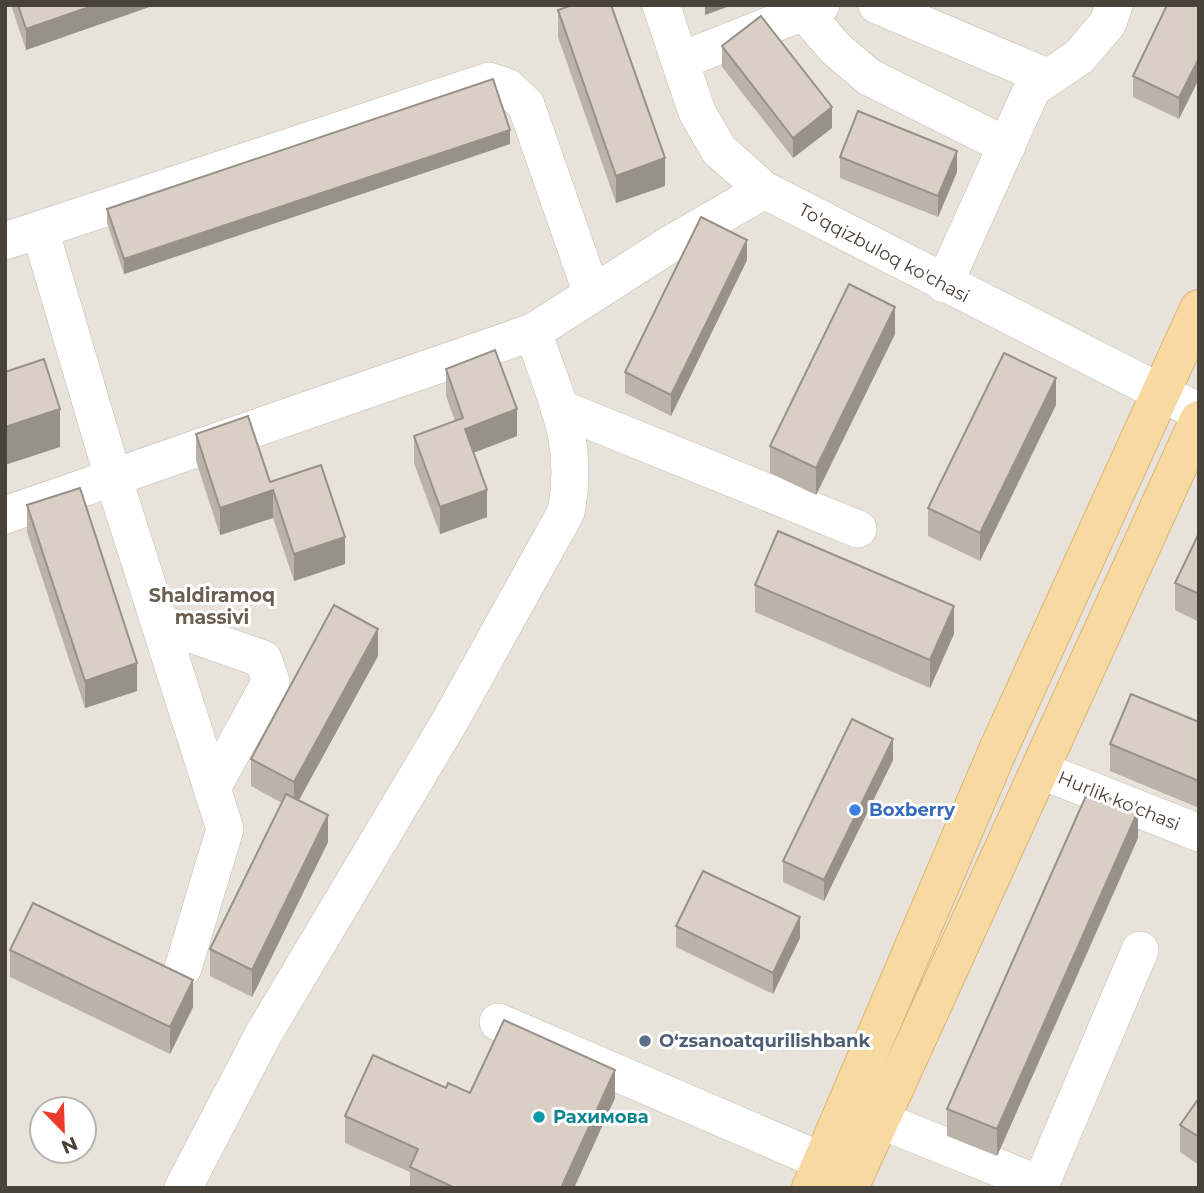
<svg xmlns="http://www.w3.org/2000/svg" width="1204" height="1193" font-family="Montserrat,sans-serif">
	<style>
		.residential { fill: #e8e3da; fill-rule: evenodd }
		.lines { fill: none; stroke-linecap: round; stroke-linejoin: round }
		.minor-casing { stroke: #c3bbb1; stroke-width: 38 }
		.major-casing { stroke: #dcb572; stroke-width: 40 }
		.minor { stroke: #fff; stroke-width: 37 }
		.major { stroke: #f7d9a2; stroke-width: 38 }
		.wall { fill: #bbb2a9 }
		.shaded-wall { fill: #98918a }
		.building { fill: #d9cfc5; stroke: #98918a; stroke-width: 2 }
		.shop-dot { fill: #3f7fe0; stroke: #fff; stroke-width: 2.5 }
		.service-dot { fill: #5c6f8a; stroke: #fff; stroke-width: 2.5 }
		.culture-dot { fill: #0f9aa8; stroke: #fff; stroke-width: 2.5 }
		.labels { text-anchor: middle; dominant-baseline: central; stroke-width: 6; stroke-linejoin: round; paint-order: stroke }
		.street-label { font-size: 18px; fill: #49423a; stroke: #fff }
		.shop-label { font-size: 18px; font-weight: bold; fill: #366cbe; stroke: #fff; text-anchor: start }
		.service-label { font-size: 18px; font-weight: bold; fill: #4e5e75; stroke: #fff; text-anchor: start }
		.culture-label { font-size: 18px; font-weight: bold; fill: #0d838f; stroke: #fff; text-anchor: start }
		.neighbourhood-label { font-size: 19px; font-weight: bold; fill: #6b5f51; stroke: #fff }
	</style>
	<rect width="100%" height="100%" fill="#f5f1eb"/>
	<path class="residential" d="M 5,5 L 1199,5 L 1199,1188 L 5,1188 ZM 42,1109 L 84,1109 L 84,1151 L 42,1151 Z"/>
	<g class="lines">
		<defs>
			<path id="minor" d="M 661,5 L 697,112 L 719,150 L 764,190 L 1199,412
				M 877,5 L 1047,77
				M 804,12 L 836,49 L 869,77 L 1007,146
				M 680,61 L 821,5
				M 40,230 L 113,477 L 225,829 L 183,968
				M 5,241 L 489,81 L 507,87 L 526,105 L 592,294
				M 944,284 L 1032,89 L 1079,57 L 1108,23 L 1114,5
				M 559,408 L 858,529
				M 5,515 L 533,332 L 669,245 L 764,190
				M 160,623 L 263,659 L 271,681 L 212,788
				M 1040,770 L 1199,833
				M 498,1022 L 822,1161
				M 880,1120 L 1041,1185
				M 183,1188 L 264,1033 L 450,721 L 566,512 C 580,442 555,397 533,332
				M 1039,1188 L 1140,950"/>
			<path id="major" d="M 811,1188 L 998,750 L 1199,309
				M 849,1188 L 1199,420"/>
		</defs>
		<use href="#minor" class="minor-casing"/>
		<use href="#major" class="major-casing"/>
		<use href="#minor" class="minor"/>
		<use href="#major" class="major"/>
	</g>
	<path class="wall" d="M 11,5 L 155,5 L 26,50 Z
		M 1199,5 L 1179,119 L 1133,97 L 1133,76 Z
		M 558,10 L 665,186 L 616,203 L 558,37 Z
		M 722,46 L 832,128 L 793,158 L 722,67 Z
		M 510,144 L 124,274 L 107,223 L 107,209 Z
		M 840,157 L 957,172 L 938,217 L 840,178 Z
		M 747,260 L 671,416 L 625,393 L 625,372 Z
		M 895,334 L 816,495 L 770,473 L 770,446 Z
		M 446,369 L 517,436 L 473,453 L 487,517 L 440,534 L 414,463 L 414,436 L 455,421 L 446,396 Z
		M 1056,405 L 980,561 L 928,536 L 928,508 Z
		M 196,434 L 270,482 L 345,564 L 294,581 L 273,518 L 220,535 L 196,461 Z
		M 27,505 L 137,691 L 85,708 L 27,532 Z
		M 1199,533 L 1199,622 L 1175,610 L 1175,583 Z
		M 755,585 L 954,634 L 930,688 L 755,612 Z
		M 378,656 L 299,800 L 328,842 L 252,997 L 210,976 L 210,949 L 282,803 L 251,786 L 251,759 Z
		M 1199,722 L 1199,808 L 1110,771 L 1110,744 Z
		M 893,760 L 824,901 L 783,882 L 783,861 Z
		M 1138,838 L 997,1156 L 947,1136 L 947,1109 Z
		M 676,926 L 800,938 L 773,994 L 676,947 Z
		M 10,950 L 193,1007 L 170,1054 L 10,977 Z
		M 446,1088 L 470,1093 L 615,1098 L 574,1188 L 410,1188 L 410,1172 L 345,1143 L 345,1116 Z
		M 1199,1098 L 1199,1165 L 1180,1152 L 1180,1125 Z"/>
	<path class="shaded-wall" d="M 95,5 L 155,5 L 26,50 L 26,29 Z
		M 705,5 L 733,5 L 705,15 Z
		M 1199,58 L 1199,79 L 1179,119 L 1179,98 Z
		M 832,107 L 832,128 L 793,158 L 793,138 Z
		M 510,130 L 510,144 L 124,274 L 124,259 Z
		M 957,151 L 957,172 L 938,217 L 938,196 Z
		M 665,158 L 665,186 L 616,203 L 616,176 Z
		M 747,240 L 747,260 L 671,416 L 671,395 Z
		M 895,307 L 895,334 L 816,495 L 816,468 Z
		M 1056,378 L 1056,405 L 980,561 L 980,533 Z
		M 60,409 L 60,447 L 5,465 L 5,427 Z
		M 517,409 L 517,436 L 465,456 L 465,429 Z
		M 273,490 L 273,518 L 220,535 L 220,508 Z
		M 487,490 L 487,517 L 440,534 L 440,507 Z
		M 345,537 L 345,564 L 294,581 L 294,554 Z
		M 954,606 L 954,634 L 930,688 L 930,660 Z
		M 378,629 L 378,656 L 294,809 L 294,782 Z
		M 137,663 L 137,691 L 85,708 L 85,681 Z
		M 893,739 L 893,760 L 824,901 L 824,880 Z
		M 1138,811 L 1138,838 L 997,1156 L 997,1129 Z
		M 328,815 L 328,842 L 252,997 L 252,970 Z
		M 800,917 L 800,938 L 773,994 L 773,973 Z
		M 193,980 L 193,1007 L 170,1054 L 170,1027 Z
		M 615,1070 L 615,1098 L 574,1188 L 561,1188 Z"/>
	<path class="building" d="M 18,5 L 95,5 L 26,29 Z
		M 572,5 L 611,5 L 665,158 L 616,176 L 558,10 Z
		M 1167,5 L 1199,5 L 1199,58 L 1179,98 L 1133,76 Z
		M 761,16 L 832,107 L 793,138 L 722,46 Z
		M 493,79 L 510,130 L 124,259 L 107,209 Z
		M 858,111 L 957,151 L 938,196 L 840,157 Z
		M 701,217 L 747,240 L 671,395 L 625,372 Z
		M 849,284 L 895,307 L 816,468 L 770,446 Z
		M 495,350 L 517,409 L 465,429 L 487,490 L 440,507 L 414,436 L 463,418 L 446,369 Z
		M 1004,353 L 1056,378 L 980,533 L 928,508 Z
		M 44,359 L 60,409 L 5,427 L 5,372 Z
		M 248,416 L 270,482 L 321,465 L 345,537 L 294,554 L 273,490 L 220,508 L 196,434 Z
		M 80,488 L 137,663 L 85,681 L 27,505 Z
		M 778,531 L 954,606 L 930,660 L 755,585 Z
		M 1199,533 L 1199,594 L 1175,583 Z
		M 334,605 L 378,629 L 294,782 L 251,759 Z
		M 1131,694 L 1199,722 L 1199,781 L 1110,744 Z
		M 852,719 L 893,739 L 824,880 L 783,861 Z
		M 1089,789 L 1138,811 L 997,1129 L 947,1109 Z
		M 286,794 L 328,815 L 252,970 L 210,949 Z
		M 703,871 L 800,917 L 773,973 L 676,926 Z
		M 33,903 L 193,980 L 170,1027 L 10,950 Z
		M 504,1020 L 615,1070 L 561,1188 L 455,1188 L 410,1167 L 418,1149 L 345,1116 L 373,1055 L 446,1088 L 448,1083 L 470,1093 Z
		M 1199,1098 L 1199,1137 L 1180,1125 Z"/>
	<circle class="shop-dot" cx="855" cy="810" r="7"/>
	<circle class="service-dot" cx="645" cy="1041" r="7"/>
	<circle class="culture-dot" cx="539" cy="1117" r="7"/>
	<g class="labels">
		<g class="street-label">
			<text transform="translate(884 253) rotate(28)">To'qqizbuloq ko'chasi</text>
			<text transform="translate(1119 801) rotate(22)">Hurlik ko'chasi</text>
		</g>
		<g class="shop-label">
			<text x="869" y="810">Boxberry</text>
		</g>
		<g class="service-label">
			<text x="659" y="1041">Oʻzsanoatqurilishbank</text>
		</g>
		<g class="culture-label">
			<text x="553" y="1117">Рахимова</text>
		</g>
		<g class="neighbourhood-label">
			<text x="212" y="595">Shaldiramoq<tspan x="212" dy="22">massivi</tspan></text>
		</g>
	</g>
	<rect width="1204" height="1193" fill="none" stroke="#49423a" stroke-width="14"/>
	<g transform="translate(63 1130) rotate(157)"><circle r="33" fill="#ffffff" stroke="#b6b3b0" stroke-width="2"/>
	<path d="M0-5L12 26L0 18L-12 26Z" fill="#eb3b2c"/>
	<text y="-10" font-size="19" font-weight="bold" text-anchor="middle" fill="#49423a">N</text>
	</g>
</svg>
